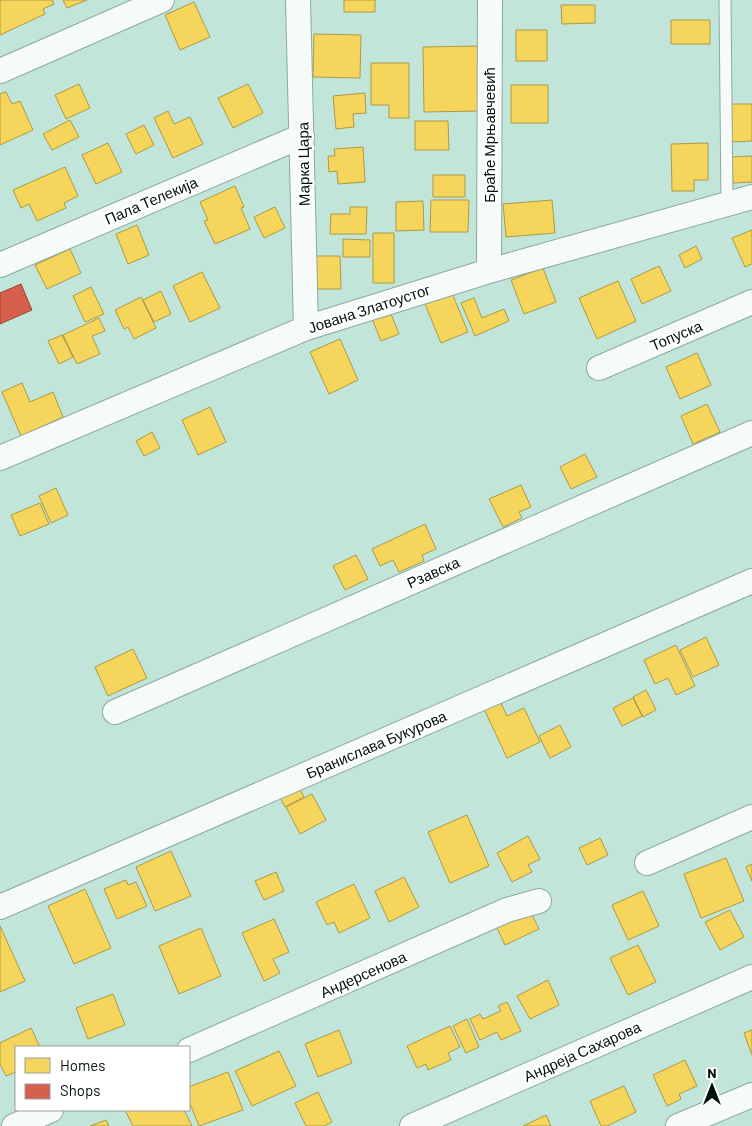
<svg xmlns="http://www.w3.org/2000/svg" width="752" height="1126" font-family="Barlow,sans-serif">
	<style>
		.homes { fill: #f6d55c; stroke: #ac9a44 }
		.shops { fill: #d6604d; stroke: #964839 }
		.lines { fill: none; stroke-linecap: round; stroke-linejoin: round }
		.lane-casing { stroke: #8da9a0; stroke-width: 13 }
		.street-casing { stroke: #8da9a0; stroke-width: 26 }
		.lane { stroke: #f6fbf9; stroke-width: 11 }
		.street { stroke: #f6fbf9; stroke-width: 24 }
		.labels { text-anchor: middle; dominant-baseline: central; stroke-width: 5; stroke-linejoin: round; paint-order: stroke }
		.street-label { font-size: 15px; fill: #00110b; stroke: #fff }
	</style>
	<rect width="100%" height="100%" fill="#c2e5da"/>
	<path class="homes" d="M 0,0 L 52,0 L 54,4 L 43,9 L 45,14 L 0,35 Z
		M 63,0 L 87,0 L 67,8 Z
		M 344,0 L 375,0 L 375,12 L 344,12 Z
		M 194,2 L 210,37 L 180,50 L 165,15 Z
		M 561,5 L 595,5 L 595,23 L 562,24 Z
		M 671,20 L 710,20 L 710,44 L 671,44 Z
		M 516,30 L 547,30 L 547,61 L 516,61 Z
		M 314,34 L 361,35 L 360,78 L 313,77 Z
		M 479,46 L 480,111 L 424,112 L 423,47 Z
		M 371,63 L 409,63 L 409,118 L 389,118 L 389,105 L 371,105 Z
		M 79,84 L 90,108 L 66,119 L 55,95 Z
		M 248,84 L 263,113 L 233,128 L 218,98 Z
		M 511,85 L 548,85 L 548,123 L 511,123 Z
		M 6,92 L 12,104 L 20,101 L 33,130 L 0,145 L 0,94 Z
		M 365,93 L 366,113 L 353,114 L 354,127 L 336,129 L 333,96 Z
		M 731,104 L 752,104 L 752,141 L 731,142 Z
		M 168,111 L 174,124 L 190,117 L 203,144 L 173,158 L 154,118 Z
		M 70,120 L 79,137 L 52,150 L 43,134 Z
		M 415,121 L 448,121 L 449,150 L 415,150 Z
		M 144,125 L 154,145 L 136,154 L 126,134 Z
		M 108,143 L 122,172 L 96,184 L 82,155 Z
		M 708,143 L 708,180 L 694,180 L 694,191 L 672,191 L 671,144 Z
		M 363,147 L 365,182 L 338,184 L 337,171 L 329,172 L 328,156 L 335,156 L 334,149 Z
		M 752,156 L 752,182 L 733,183 L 732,157 Z
		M 65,167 L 78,196 L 64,203 L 66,208 L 37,221 L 29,204 L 21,208 L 13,190 Z
		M 433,175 L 465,175 L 465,197 L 433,197 Z
		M 235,186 L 244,207 L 241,208 L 250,229 L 215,244 L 204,221 L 208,220 L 200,202 Z
		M 431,200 L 469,200 L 468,232 L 430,232 Z
		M 552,200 L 555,233 L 506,237 L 503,204 Z
		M 423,201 L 424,230 L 396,231 L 396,202 Z
		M 275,207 L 285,228 L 264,238 L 254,217 Z
		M 350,207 L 367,207 L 366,234 L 330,234 L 331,214 L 350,214 Z
		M 137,225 L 149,255 L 128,264 L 116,234 Z
		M 752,230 L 752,264 L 745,267 L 732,238 Z
		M 373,233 L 394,233 L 394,283 L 373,283 Z
		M 343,239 L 370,240 L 370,257 L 343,257 Z
		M 696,246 L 702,259 L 685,268 L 679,255 Z
		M 70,249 L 81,273 L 47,289 L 35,265 Z
		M 311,256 L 340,256 L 341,289 L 312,289 Z
		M 659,266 L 671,291 L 642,304 L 631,279 Z
		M 543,268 L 556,302 L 524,314 L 511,280 Z
		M 202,272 L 220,308 L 190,322 L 173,286 Z
		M 618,281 L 636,321 L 597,339 L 579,298 Z
		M 91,287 L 104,314 L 85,322 L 73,296 Z
		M 161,291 L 171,314 L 154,322 L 143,300 Z
		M 452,293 L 468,332 L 441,343 L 425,304 Z
		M 141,297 L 156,328 L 134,339 L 128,327 L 124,329 L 115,310 Z
		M 474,298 L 482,318 L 504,309 L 509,321 L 475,336 L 461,303 Z
		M 389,309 L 399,334 L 381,341 L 371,316 Z
		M 99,318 L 105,331 L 92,336 L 100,354 L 77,364 L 63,335 Z
		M 62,335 L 73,357 L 59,364 L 48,341 Z
		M 340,339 L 358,380 L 329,394 L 310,352 Z
		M 697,353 L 711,385 L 680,399 L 666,367 Z
		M 22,383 L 30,402 L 53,392 L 63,417 L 21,436 L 2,392 Z
		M 707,404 L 720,432 L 693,444 L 681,416 Z
		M 210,407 L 226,442 L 198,455 L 182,420 Z
		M 152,432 L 160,448 L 144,456 L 136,441 Z
		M 585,454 L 597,477 L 571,489 L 560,467 Z
		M 521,485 L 531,507 L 519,512 L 522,518 L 503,527 L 489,499 Z
		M 56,488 L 68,515 L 51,523 L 39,496 Z
		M 40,503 L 49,524 L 20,536 L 11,515 Z
		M 425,524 L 436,549 L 422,555 L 424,561 L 399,572 L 393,560 L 380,566 L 372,549 Z
		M 356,555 L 368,579 L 345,590 L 333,566 Z
		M 706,637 L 719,665 L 693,677 L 680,650 Z
		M 676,645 L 695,686 L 676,695 L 668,678 L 655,684 L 644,660 Z
		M 133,649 L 147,678 L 108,696 L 95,667 Z
		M 646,690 L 656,710 L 643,717 L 633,697 Z
		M 633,698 L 642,716 L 622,726 L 613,708 Z
		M 500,701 L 507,716 L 524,708 L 540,742 L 507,758 L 484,709 Z
		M 560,725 L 571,747 L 550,758 L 539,736 Z
		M 298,785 L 304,797 L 285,807 L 279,795 Z
		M 312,794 L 326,820 L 300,834 L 286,807 Z
		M 467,815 L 489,866 L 450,883 L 428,832 Z
		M 528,836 L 540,859 L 528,865 L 532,872 L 512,882 L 497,853 Z
		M 600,838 L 608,855 L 587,865 L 579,848 Z
		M 171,851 L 191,896 L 155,911 L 136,867 Z
		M 726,858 L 744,901 L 701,918 L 684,874 Z
		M 752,864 L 752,881 L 746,867 Z
		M 276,872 L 284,891 L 264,900 L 255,881 Z
		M 404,877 L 419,907 L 389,922 L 375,891 Z
		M 126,880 L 128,885 L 136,882 L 147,906 L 117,919 L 104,889 Z
		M 354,884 L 370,918 L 339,933 L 334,922 L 327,925 L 316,902 Z
		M 85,889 L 111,948 L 74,964 L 48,906 Z
		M 643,891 L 659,926 L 628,940 L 612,905 Z
		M 730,910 L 744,937 L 720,950 L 705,922 Z
		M 530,911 L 539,929 L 505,945 L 496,926 Z
		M 274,919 L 289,952 L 273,959 L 280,973 L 264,981 L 242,933 Z
		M 0,926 L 25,981 L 0,992 Z
		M 201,928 L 221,976 L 179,994 L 159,946 Z
		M 638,945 L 656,982 L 628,995 L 610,958 Z
		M 548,980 L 559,1005 L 530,1019 L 517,996 Z
		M 113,994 L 125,1025 L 88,1039 L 76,1008 Z
		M 507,1002 L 521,1031 L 501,1040 L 497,1032 L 480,1040 L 470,1019 L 480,1014 L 483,1019 L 501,1011 L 498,1006 Z
		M 467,1019 L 479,1047 L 466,1053 L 453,1026 Z
		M 450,1026 L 460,1047 L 448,1053 L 451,1060 L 428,1070 L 426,1064 L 417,1068 L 407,1046 Z
		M 31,1028 L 40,1047 L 16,1047 L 16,1072 L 6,1076 L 0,1064 L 0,1043 Z
		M 339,1030 L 352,1063 L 318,1077 L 305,1044 Z
		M 752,1030 L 752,1055 L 744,1033 Z
		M 279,1051 L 296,1086 L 252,1106 L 235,1071 Z
		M 685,1060 L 697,1086 L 679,1094 L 681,1099 L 667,1106 L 653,1075 Z
		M 228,1072 L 243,1110 L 199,1126 L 189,1101 L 189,1087 Z
		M 624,1086 L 636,1112 L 607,1126 L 601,1126 L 590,1101 Z
		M 318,1092 L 332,1122 L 324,1126 L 306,1126 L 295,1103 Z
		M 125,1110 L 184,1110 L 192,1126 L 133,1126 Z
		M 546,1115 L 551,1126 L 523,1126 Z
		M 106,1120 L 109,1126 L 90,1126 Z"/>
	<path class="shops" d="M 21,284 L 32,310 L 0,324 L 0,293 Z"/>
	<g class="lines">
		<defs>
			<path id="lane" d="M 725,0 L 727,204"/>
			<path id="street" d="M 298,0 L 306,328
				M 0,71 L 162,0
				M 0,265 L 302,136
				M 489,271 L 490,0
				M 599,368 L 752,302
				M 0,458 L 306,328 L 489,271 L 752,197
				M 115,712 L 752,433
				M 647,863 L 752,817
				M 0,907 L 752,581
				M 189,1050 L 507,910 L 539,901
				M 14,1126 L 51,1110
				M 412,1126 L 752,977
				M 678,1126 L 752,1095"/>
		</defs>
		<use href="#lane" class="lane-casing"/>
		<use href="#street" class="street-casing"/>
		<use href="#lane" class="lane"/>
		<use href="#street" class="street"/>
	</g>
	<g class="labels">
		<g class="street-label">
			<text transform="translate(489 135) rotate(-90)">Браће Мрњавчевић</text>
			<text transform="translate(303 164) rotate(-91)">Марка Цара</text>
			<text transform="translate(151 200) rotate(-23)">Пала Телекија</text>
			<text transform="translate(369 308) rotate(-18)">Јована Златоустог</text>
			<text transform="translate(676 335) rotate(-23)">Топуска</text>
			<text transform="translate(433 572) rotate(-24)">Рзавска</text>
			<text transform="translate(376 744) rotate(-23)">Бранислава Букурова</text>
			<text transform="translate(363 974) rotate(-24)">Андерсенова</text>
			<text transform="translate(582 1051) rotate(-24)">Андреја Сахарова</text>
		</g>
	</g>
	<rect x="15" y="1046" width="175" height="65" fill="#ffffff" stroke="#99a09d"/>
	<rect x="25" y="1058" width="25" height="15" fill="#f6d55c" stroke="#99a09d"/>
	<text x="60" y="1071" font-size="15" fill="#00110b">Homes</text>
	<rect x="25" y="1084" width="25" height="15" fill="#d6604d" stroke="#99a09d"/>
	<text x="60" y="1096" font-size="15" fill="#00110b">Shops</text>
	<g transform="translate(712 1086)" stroke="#ffffff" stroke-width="4" paint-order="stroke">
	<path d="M0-4L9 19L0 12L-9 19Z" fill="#00110b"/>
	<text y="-8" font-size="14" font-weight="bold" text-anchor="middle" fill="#00110b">N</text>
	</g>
</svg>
